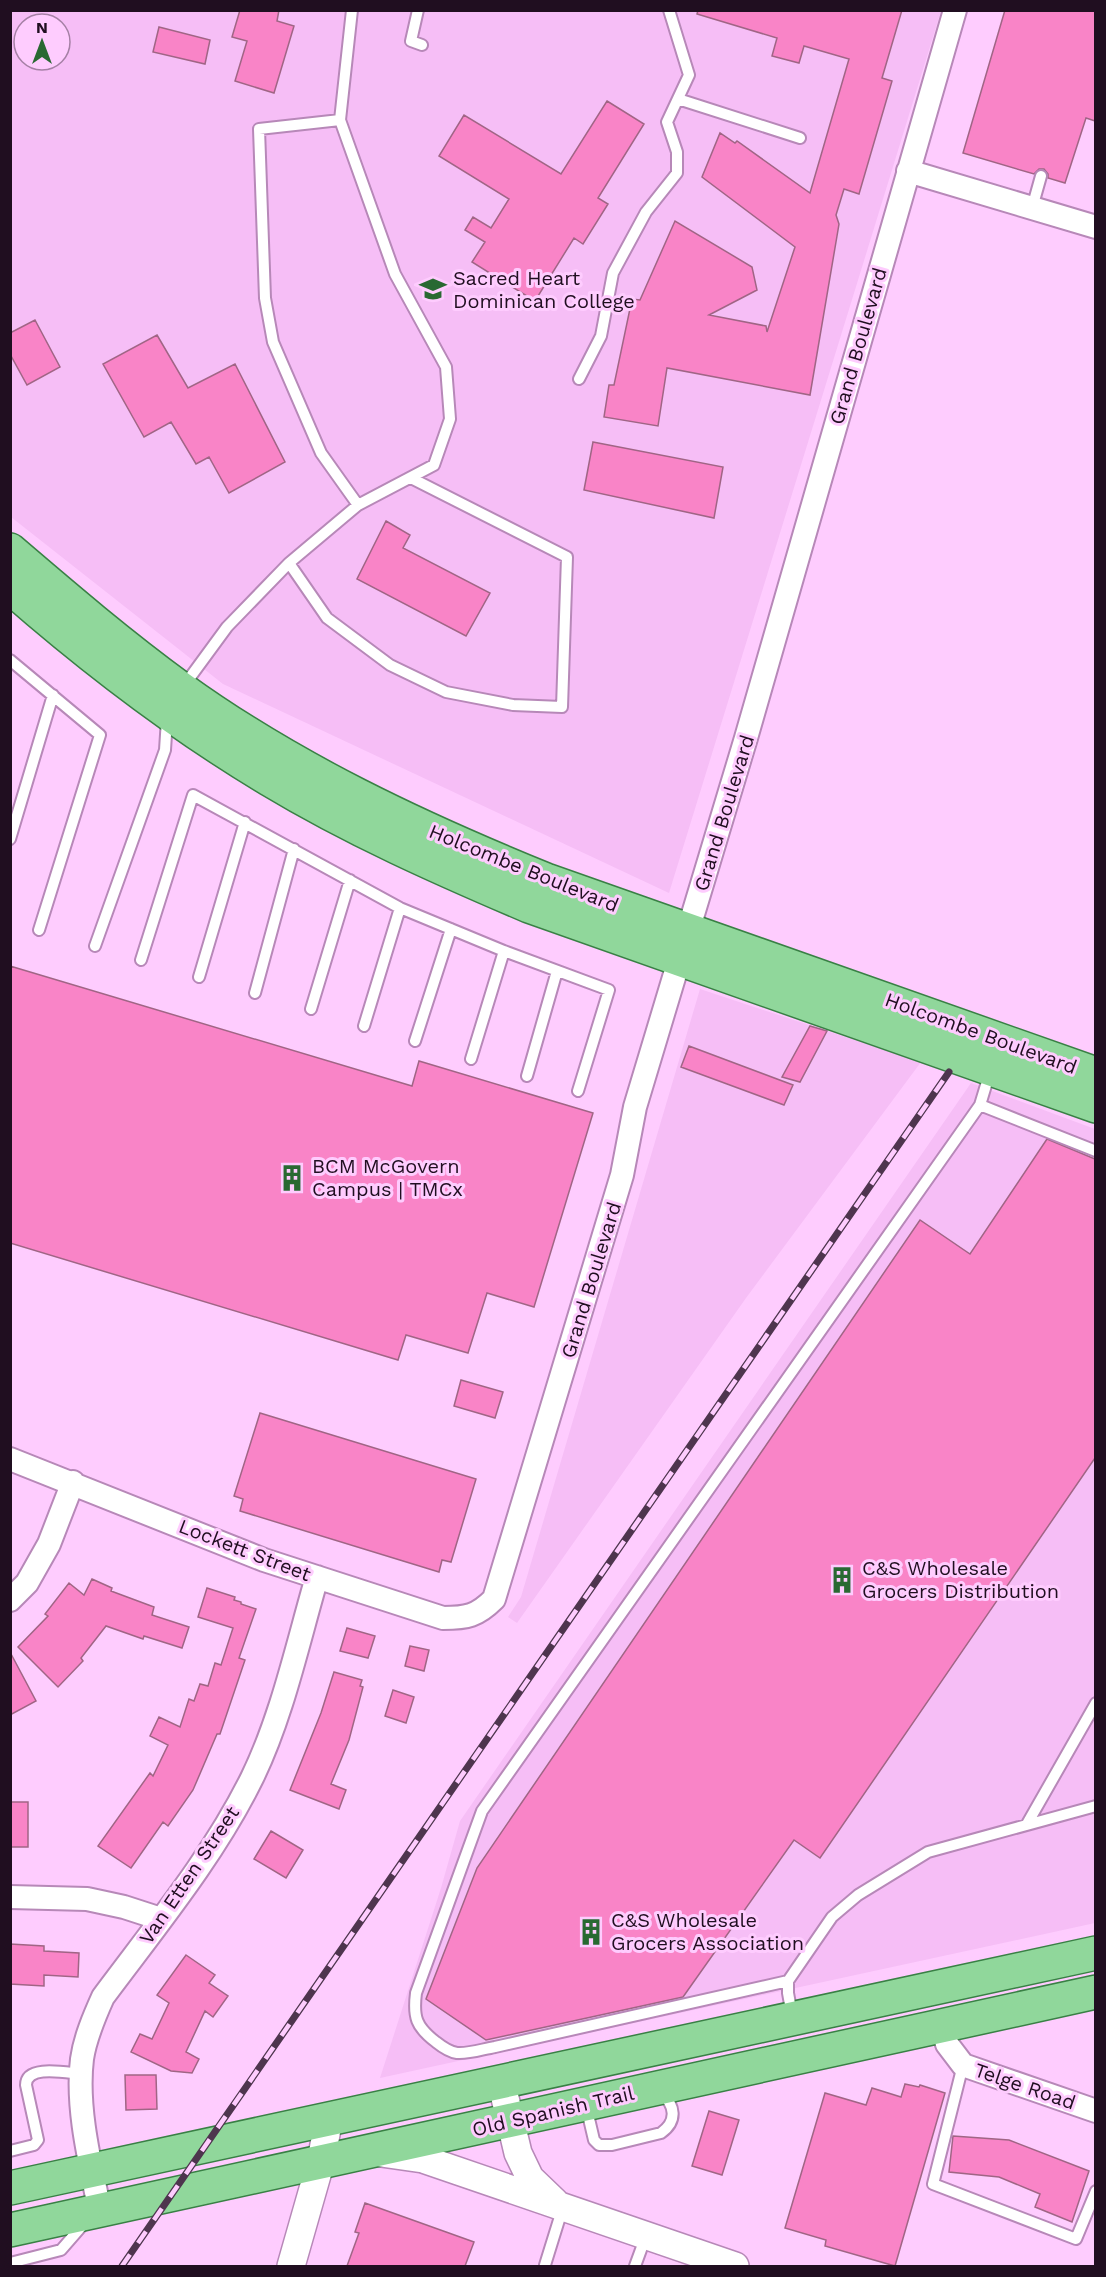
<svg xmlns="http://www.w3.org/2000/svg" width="1106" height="2277" font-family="'Work Sans',sans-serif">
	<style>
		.built { fill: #f6bef6; fill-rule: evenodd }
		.building { fill: #f984c7; stroke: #a06585; stroke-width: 1.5 }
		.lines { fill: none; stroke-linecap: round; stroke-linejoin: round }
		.service-casing { stroke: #b788b8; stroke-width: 14 }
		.minor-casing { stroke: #b788b8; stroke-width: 26 }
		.tertiary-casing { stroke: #b788b8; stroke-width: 30 }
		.primary-casing { stroke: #398045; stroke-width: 36 }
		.service { stroke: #fff; stroke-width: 10 }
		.minor { stroke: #fff; stroke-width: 22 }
		.tertiary { stroke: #fff; stroke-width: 27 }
		.primary { stroke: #90d79b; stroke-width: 33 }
		.rail-casing { stroke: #4e354e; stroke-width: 7 }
		.rail { stroke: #feccfe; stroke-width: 4.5; stroke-dasharray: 14; stroke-linecap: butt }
		.labels { text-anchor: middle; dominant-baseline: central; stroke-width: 6; stroke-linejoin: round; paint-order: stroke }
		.poi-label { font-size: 20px; fill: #200e20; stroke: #feccfe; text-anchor: start }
		.street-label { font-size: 20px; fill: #200e20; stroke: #feccfe }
	</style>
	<rect width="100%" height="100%" fill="#feccfe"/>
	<path class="built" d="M 10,11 L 941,11 L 669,893 L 223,684 L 11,517 ZM 24,24 L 60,24 L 60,60 L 24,60 Z
		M 700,989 L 921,1062 L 746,1298 L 517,1623 L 508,1617 L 521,1597 Z
		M 971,1083 L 1095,1129 L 1095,1923 L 380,2078 L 441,1888 L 460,1821 Z"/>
	<path class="building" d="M 240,10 L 279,10 L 277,21 L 294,26 L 274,93 L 235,81 L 247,41 L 232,37 Z
		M 698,10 L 902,10 L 882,78 L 892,81 L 859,194 L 844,189 L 836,215 L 839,224 L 837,236 L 810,395 L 667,368 L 658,426 L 604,417 L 609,385 L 614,385 L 632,299 L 640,300 L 675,221 L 752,267 L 757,290 L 709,315 L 766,326 L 767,332 L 795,247 L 702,177 L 720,133 L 735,143 L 737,141 L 810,193 L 849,59 L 804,46 L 799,63 L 772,56 L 777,38 L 697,14 Z
		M 1005,10 L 1095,10 L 1095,121 L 1086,118 L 1065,183 L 1048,178 L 1048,174 L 1044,169 L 1039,169 L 1034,174 L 963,153 Z
		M 159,27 L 210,40 L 205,64 L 153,52 Z
		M 607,101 L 644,124 L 598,198 L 608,204 L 583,244 L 574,238 L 535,301 L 472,262 L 485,242 L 465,230 L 473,217 L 491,228 L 509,199 L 439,156 L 464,115 L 561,174 Z
		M 35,320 L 60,367 L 27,385 L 10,354 L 10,333 Z
		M 157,335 L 188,388 L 235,364 L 285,462 L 229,493 L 209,457 L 196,464 L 171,422 L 144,437 L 103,364 Z
		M 593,442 L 723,467 L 714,518 L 584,490 Z
		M 386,521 L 410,535 L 403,548 L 490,593 L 466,636 L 357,579 Z
		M 10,966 L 412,1086 L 419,1061 L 593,1113 L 534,1307 L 487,1293 L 468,1353 L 406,1335 L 398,1360 L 10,1243 Z
		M 810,1026 L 827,1031 L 800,1082 L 782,1077 Z
		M 689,1046 L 793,1085 L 784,1105 L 681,1067 Z
		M 1047,1139 L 1095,1159 L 1095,1458 L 820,1858 L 794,1840 L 683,1997 L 486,2040 L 426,1999 L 477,1868 L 920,1220 L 970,1254 Z
		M 461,1380 L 503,1392 L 495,1418 L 454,1406 Z
		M 260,1413 L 476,1479 L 451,1562 L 442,1560 L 439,1572 L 240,1511 L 243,1499 L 234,1496 Z
		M 92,1579 L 112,1588 L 111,1591 L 154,1607 L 152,1615 L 189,1627 L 182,1648 L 144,1636 L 143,1639 L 106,1626 L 81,1658 L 83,1661 L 58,1687 L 18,1647 L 48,1616 L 45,1614 L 69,1583 L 84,1595 Z
		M 207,1588 L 235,1597 L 234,1600 L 241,1602 L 241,1604 L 256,1609 L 239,1658 L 245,1660 L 220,1734 L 217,1734 L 193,1790 L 168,1826 L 163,1822 L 131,1868 L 98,1846 L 150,1773 L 153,1776 L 168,1745 L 150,1736 L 159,1717 L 180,1727 L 189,1699 L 194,1701 L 200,1684 L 208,1686 L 215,1663 L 221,1665 L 233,1628 L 198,1617 Z
		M 347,1628 L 375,1636 L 368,1658 L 340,1651 Z
		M 410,1646 L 429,1650 L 424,1671 L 405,1666 Z
		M 10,1652 L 36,1701 L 10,1715 Z
		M 334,1672 L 362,1680 L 360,1686 L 363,1687 L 349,1740 L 331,1784 L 346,1790 L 339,1809 L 290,1790 L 321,1713 Z
		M 393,1690 L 414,1697 L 406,1723 L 385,1716 Z
		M 10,1802 L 28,1802 L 28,1847 L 10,1847 Z
		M 271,1831 L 303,1850 L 286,1878 L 254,1859 Z
		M 10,1944 L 44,1946 L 44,1951 L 79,1953 L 78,1977 L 44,1975 L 44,1986 L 10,1984 Z
		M 186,1955 L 215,1975 L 209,1983 L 228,1996 L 213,2017 L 205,2011 L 186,2052 L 199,2059 L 192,2073 L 171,2071 L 131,2052 L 140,2034 L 152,2039 L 169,2003 L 157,1995 Z
		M 125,2075 L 156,2075 L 157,2109 L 126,2110 Z
		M 905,2084 L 919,2087 L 920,2085 L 945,2093 L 895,2266 L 825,2246 L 826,2240 L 785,2228 L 825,2093 L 866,2105 L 872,2088 L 901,2097 Z
		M 709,2111 L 739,2120 L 722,2175 L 692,2166 Z
		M 953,2136 L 1009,2140 L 1089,2171 L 1072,2222 L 1035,2207 L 1040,2194 L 999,2177 L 949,2172 Z
		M 365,2203 L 474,2242 L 465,2266 L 347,2266 L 359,2233 L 355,2232 Z"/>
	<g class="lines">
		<defs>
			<path id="service" d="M 418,10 L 411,41 L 422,45
				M 678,99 L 800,138
				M 340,120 L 259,129 L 265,298 L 273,342 L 321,453 L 358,505
				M 1032,208 L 1041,176
				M 579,379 L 601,336 L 613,273 L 646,212 L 677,173 L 677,152 L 667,122 L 689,75 L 669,10
				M 289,563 L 327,618 L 390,665 L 446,692 L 513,705 L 562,707 L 567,557 L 411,478
				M 10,660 L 100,735 L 39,930
				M 183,687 L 227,627 L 289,563 L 358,505 L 434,465 L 450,419 L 446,367 L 395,274 L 340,120 L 352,10
				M 10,839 L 53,695
				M 95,946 L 165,750 L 167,719
				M 141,960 L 193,795 L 400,908 L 504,951 L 609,990 L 578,1091
				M 199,977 L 245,822
				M 255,993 L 294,849
				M 311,1009 L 350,880
				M 364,1026 L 400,908
				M 415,1041 L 451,929
				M 471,1059 L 504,951
				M 990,1072 L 980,1105 L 1096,1151
				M 527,1076 L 557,971
				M 1027,1824 L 1096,1703
				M 788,1981 L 495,2047 C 483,2049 469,2054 457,2053 C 450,2052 441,2046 436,2042 C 416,2027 413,2017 416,1993 L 482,1811 L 980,1105
				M 792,2015 L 788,1993 L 788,1981 L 832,1917 L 858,1895 L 928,1852 L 1096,1806
				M 963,2065 L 933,2184 L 1076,2239 L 1096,2191
				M 586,2106 L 594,2140 L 599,2145 L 612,2145 L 661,2133 C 678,2121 675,2105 661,2093
				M 10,2151 L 34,2145 L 38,2140 L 26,2085 C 26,2064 67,2073 82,2074
				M 10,2263 L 61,2250 L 81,2227 L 81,2221
				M 545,2265 L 563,2207
				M 635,2266 L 646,2236"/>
			<path id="minor" d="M 908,171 L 1096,227
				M 10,1459 L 264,1560 L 443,1618 C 467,1618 477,1616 494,1599 L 622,1175 L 635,1107 L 746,738 L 955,10
				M 10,1600 L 27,1583 L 49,1544 L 73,1482
				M 10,1897 L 87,1899 L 124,1907 L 161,1919
				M 942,2026 L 947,2044 L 963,2065 L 1096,2111
				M 100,2211 C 90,2163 76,2107 82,2059 C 85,2038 94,2017 103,1997 C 155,1927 213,1857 252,1778 C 282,1717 298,1642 317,1577"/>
			<path id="tertiary" d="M 501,2081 L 518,2153 L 530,2178 L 555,2202
				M 381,2153 L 423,2159 L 735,2266
				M 291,2266 L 321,2161 L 329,2118"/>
			<path id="primary" d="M 10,550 C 66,598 121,645 180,688 C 292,769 418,828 546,880 L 1096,1074
				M 10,587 C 91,658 177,724 269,779 C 352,829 440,868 529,906 L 1096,1106
				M 10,2188 L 1096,1953
				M 10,2230 L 1096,1992"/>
		</defs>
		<use href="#service" class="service-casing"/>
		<use href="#minor" class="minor-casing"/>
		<use href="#tertiary" class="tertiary-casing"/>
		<use href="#primary" class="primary-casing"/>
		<use href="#service" class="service"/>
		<use href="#minor" class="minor"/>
		<use href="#tertiary" class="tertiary"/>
		<use href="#primary" class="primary"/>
		<defs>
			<path id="rail" d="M 122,2266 L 949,1072"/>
		</defs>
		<use href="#rail" class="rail-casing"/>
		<use href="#rail" class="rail"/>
	</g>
	<defs>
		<symbol id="university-bare" viewBox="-9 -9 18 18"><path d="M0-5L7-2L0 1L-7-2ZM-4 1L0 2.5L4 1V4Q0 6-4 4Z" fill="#296932" stroke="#feccfe" stroke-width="2.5" paint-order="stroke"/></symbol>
		<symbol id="building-bare" viewBox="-9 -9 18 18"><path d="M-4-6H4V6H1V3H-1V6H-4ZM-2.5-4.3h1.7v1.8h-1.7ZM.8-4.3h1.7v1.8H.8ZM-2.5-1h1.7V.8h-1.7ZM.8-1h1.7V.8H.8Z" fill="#296932" stroke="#feccfe" stroke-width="2.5" paint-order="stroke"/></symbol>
	</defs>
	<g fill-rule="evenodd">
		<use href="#university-bare" x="414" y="270" width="38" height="38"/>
		<use href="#building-bare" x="273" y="1159" width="38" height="38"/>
		<use href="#building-bare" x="823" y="1561" width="38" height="38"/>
		<use href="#building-bare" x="572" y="1913" width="38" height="38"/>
	</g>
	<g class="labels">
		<g class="poi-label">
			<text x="453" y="278">Sacred Heart<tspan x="453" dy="23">Dominican College</tspan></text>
			<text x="312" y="1166">BCM McGovern<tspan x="312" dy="23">Campus | TMCx</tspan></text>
			<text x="862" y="1568">C&amp;S Wholesale<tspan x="862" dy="23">Grocers Distribution</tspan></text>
			<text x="611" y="1920">C&amp;S Wholesale<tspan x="611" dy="23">Grocers Association</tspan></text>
		</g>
		<g class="street-label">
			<text transform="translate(858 346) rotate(-74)">Grand Boulevard</text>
			<text transform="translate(724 813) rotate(-73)">Grand Boulevard</text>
			<text transform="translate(524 868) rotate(22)">Holcombe Boulevard</text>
			<text transform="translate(981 1033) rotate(20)">Holcombe Boulevard</text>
			<text transform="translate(591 1280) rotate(-73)">Grand Boulevard</text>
			<text transform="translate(245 1550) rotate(21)">Lockett Street</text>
			<text transform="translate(189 1875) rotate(-56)">Van Etten Street</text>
			<text transform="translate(1025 2086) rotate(19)">Telge Road</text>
			<text transform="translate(553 2111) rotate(-13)">Old Spanish Trail</text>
		</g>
	</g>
	<rect width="1106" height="2277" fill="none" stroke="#200e20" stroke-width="24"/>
	<g transform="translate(42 42)"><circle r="28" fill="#feccfe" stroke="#a580a5" stroke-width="1.5"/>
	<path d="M0-4.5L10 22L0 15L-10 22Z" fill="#296932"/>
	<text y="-9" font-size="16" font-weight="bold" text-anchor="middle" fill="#200e20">N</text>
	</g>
</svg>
